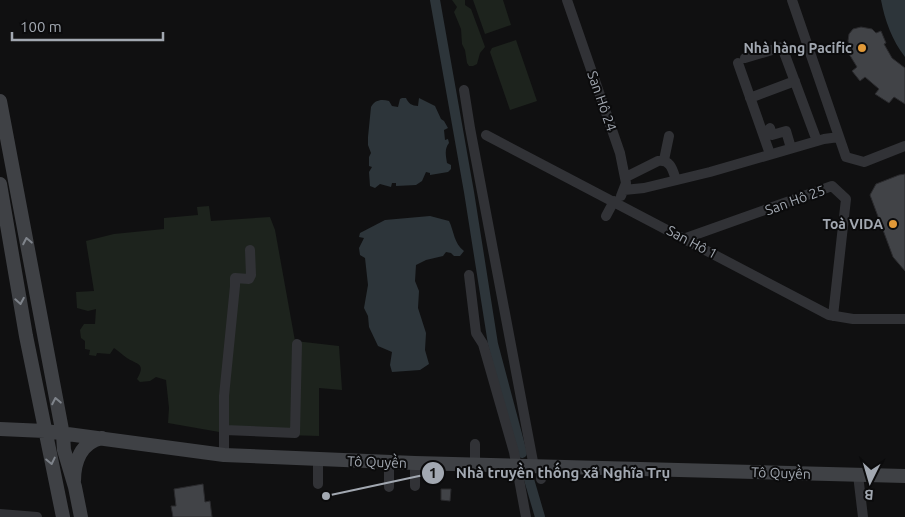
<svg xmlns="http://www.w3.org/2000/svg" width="905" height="517" font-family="Ubuntu,sans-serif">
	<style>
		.green { fill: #1d231d }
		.water { fill: #2d353a }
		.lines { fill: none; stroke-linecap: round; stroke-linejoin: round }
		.canal { stroke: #2d353a; stroke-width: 10 }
		.building { fill: #414347; stroke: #2a2a2d }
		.street { stroke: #313236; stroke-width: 10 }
		.secondary { stroke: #3f4145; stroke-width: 14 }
		.oneway { stroke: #7f848b }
		.poi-dot { fill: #e19938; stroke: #0b0b0c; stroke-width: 2 }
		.labels { text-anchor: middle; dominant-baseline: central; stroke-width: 4; stroke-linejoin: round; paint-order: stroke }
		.poi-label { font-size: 14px; font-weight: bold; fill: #a2a8b1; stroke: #0b0b0c; text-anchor: end }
		.street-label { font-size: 14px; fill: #a2a8b1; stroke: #0b0b0c }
		.leader { fill: none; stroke: #a2a8b1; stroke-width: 2 }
		.callout-dot { fill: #a2a8b1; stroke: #0b0b0c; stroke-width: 2 }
		.mark-label { font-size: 15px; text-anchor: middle; font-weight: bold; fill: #111 }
		.callout-label { font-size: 15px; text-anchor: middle; font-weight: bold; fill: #a2a8b1; stroke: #0b0b0c; stroke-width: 4; stroke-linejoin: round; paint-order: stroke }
	</style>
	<rect width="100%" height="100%" fill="#101011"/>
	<path class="green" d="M 452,0 L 465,0 L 465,5 L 471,9 L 484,44 L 485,47 L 480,53 L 477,64 L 473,66 L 469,66 L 467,63 L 465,50 L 462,44 L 461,29 L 454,12 L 457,7 Z
		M 473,0 L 503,0 L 511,25 L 485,34 Z
		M 516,40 L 537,101 L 510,110 L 490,52 L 492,48 Z
		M 209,206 L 211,221 L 270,217 L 275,230 L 295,341 L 339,346 L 342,390 L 319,388 L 319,436 L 225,433 L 168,423 L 169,408 L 166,380 L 156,377 L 150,381 L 140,382 L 137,379 C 146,363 138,365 127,358 C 122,355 119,351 114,348 L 110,354 L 97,353 L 96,356 L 89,355 L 90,350 L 85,349 L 85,341 L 81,338 L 80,330 L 84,324 L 95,324 L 96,309 L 88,311 L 77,308 L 76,292 L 94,291 L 86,241 L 114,234 L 164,229 L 164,218 L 198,215 L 197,207 Z"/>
	<path class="water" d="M 881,0 L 905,0 L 905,57 C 892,40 885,21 881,0 Z
		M 402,98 L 406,98 C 408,103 412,106 418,106 L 419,98 L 435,106 L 441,119 L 444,121 L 448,128 L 444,130 L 445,140 L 448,139 L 449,143 C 444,149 446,156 447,163 L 451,165 L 451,169 L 448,172 L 430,175 L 430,173 L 426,172 L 422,181 L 416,185 L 396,186 L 396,183 L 392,183 L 391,187 L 380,184 L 375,188 L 370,186 L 369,172 L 372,167 L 369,166 L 369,157 L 371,153 L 368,145 L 368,137 L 371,107 C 375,100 381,99 389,101 L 392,106 L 398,107 L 400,99 Z
		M 430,216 L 449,221 C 454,231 454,244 464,251 L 460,256 L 454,256 L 451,253 L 446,252 L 443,256 L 426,260 L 416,265 L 415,281 L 419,291 L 418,308 L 426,333 L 425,350 L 429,364 L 420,370 L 392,372 L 390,365 L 392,352 L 378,346 L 369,327 L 368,316 L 364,308 L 368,285 L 365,258 L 360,255 L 359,248 L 364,238 L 359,237 L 360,233 L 385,220 Z"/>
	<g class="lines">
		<path class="canal" d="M 435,0 L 469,192 L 493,344 L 522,453
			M 528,476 L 540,517"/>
	</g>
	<path class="building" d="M 861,27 L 872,29 L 876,33 L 881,31 L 886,43 L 884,44 L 892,58 L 905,68 L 905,104 L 894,97 L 889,103 L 875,94 L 879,89 L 865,77 L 860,81 L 852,71 L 857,67 L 846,49 L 849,44 L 848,41 L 849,34 L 853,29 Z
		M 905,174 L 905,271 L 893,257 L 870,195 L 876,184 L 899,175 Z
		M 203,484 L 205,502 L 210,501 L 212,517 L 173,517 L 171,506 L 176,506 L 174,489 Z
		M 441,489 L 451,489 L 450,501 L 441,500 Z"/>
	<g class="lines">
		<path class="street" d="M 567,0 L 620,153 L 626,183 L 621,196
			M 792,0 L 846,157 L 864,162 L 905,146
			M 745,58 L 782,47 L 817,141
			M 738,63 L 770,154
			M 464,90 L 470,128 L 534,467
			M 750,98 L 795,81
			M 770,128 L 772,135 L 786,131 L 791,148
			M 486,135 L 829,315 L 853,319 L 905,319
			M 664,160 L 669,136
			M 626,177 L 658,161 C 671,159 673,171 676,180
			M 624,190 L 644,188 L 710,172 L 824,139 L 839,137
			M 606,216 L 614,201
			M 686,238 L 832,186 L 846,199 L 833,316
			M 469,275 L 476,333 L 483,344 L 514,452 L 526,517
			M 225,430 L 295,433 L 297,344
			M 224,455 L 224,396 L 235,286 L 235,278 L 249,279 L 251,275 L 250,250
			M 389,462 L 389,487
			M 415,463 L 415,486
			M 475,465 L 475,444
			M 858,475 L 863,517
			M 541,479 L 542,467
			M 318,484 L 318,459
			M 0,514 L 37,517"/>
		<path class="secondary" d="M 0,101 L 63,435 L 64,450 L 75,487 L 81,517
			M 0,184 L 26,336 L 63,517
			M 0,429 L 45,431 L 224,455 L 415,463 L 905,476
			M 74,481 C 74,462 81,442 102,438"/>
	</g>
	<defs><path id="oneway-chevron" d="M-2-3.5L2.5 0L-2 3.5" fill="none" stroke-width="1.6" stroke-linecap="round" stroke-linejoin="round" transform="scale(1.25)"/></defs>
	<g class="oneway">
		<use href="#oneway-chevron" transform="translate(27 241) rotate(-101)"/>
		<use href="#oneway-chevron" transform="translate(20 301) rotate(80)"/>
		<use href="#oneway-chevron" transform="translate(56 401) rotate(-101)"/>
		<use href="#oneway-chevron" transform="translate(51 461) rotate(78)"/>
	</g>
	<g class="poi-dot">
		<circle cx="862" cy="48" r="5"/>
		<circle cx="893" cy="224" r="5"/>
	</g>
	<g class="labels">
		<g class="poi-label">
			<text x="852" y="48">Nhà hàng Pacific</text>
			<text x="883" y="224">Toà VIDA</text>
		</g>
		<g class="street-label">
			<text transform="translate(602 101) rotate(71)">San Hô 24</text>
			<text transform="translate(795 200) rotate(-20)">San Hô 25</text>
			<text transform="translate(692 242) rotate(28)">San Hô 1</text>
			<text transform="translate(377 462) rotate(2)">Tô Quyền</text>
			<text transform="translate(781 473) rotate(2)">Tô Quyền</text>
		</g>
	</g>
	<path class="leader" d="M326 496L433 473"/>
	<g class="callout-dot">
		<circle cx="326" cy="496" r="5"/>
		<circle cx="433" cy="473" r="12"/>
	</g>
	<g class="mark-label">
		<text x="433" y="478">1</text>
	</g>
	<g class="callout-label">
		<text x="563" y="478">Nhà truyền thống xã Nghĩa Trụ</text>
	</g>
	<g transform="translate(870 482) rotate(185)" stroke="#0b0b0c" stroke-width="4" paint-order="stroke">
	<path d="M0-4L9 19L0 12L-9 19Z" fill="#a2a8b1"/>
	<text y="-8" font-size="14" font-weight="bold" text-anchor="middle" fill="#a2a8b1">B</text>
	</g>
	<path d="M12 32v8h151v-8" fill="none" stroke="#a2a8b1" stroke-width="2.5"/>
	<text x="20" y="32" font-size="15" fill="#a2a8b1" stroke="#0b0b0c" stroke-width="4" paint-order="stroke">100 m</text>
</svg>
